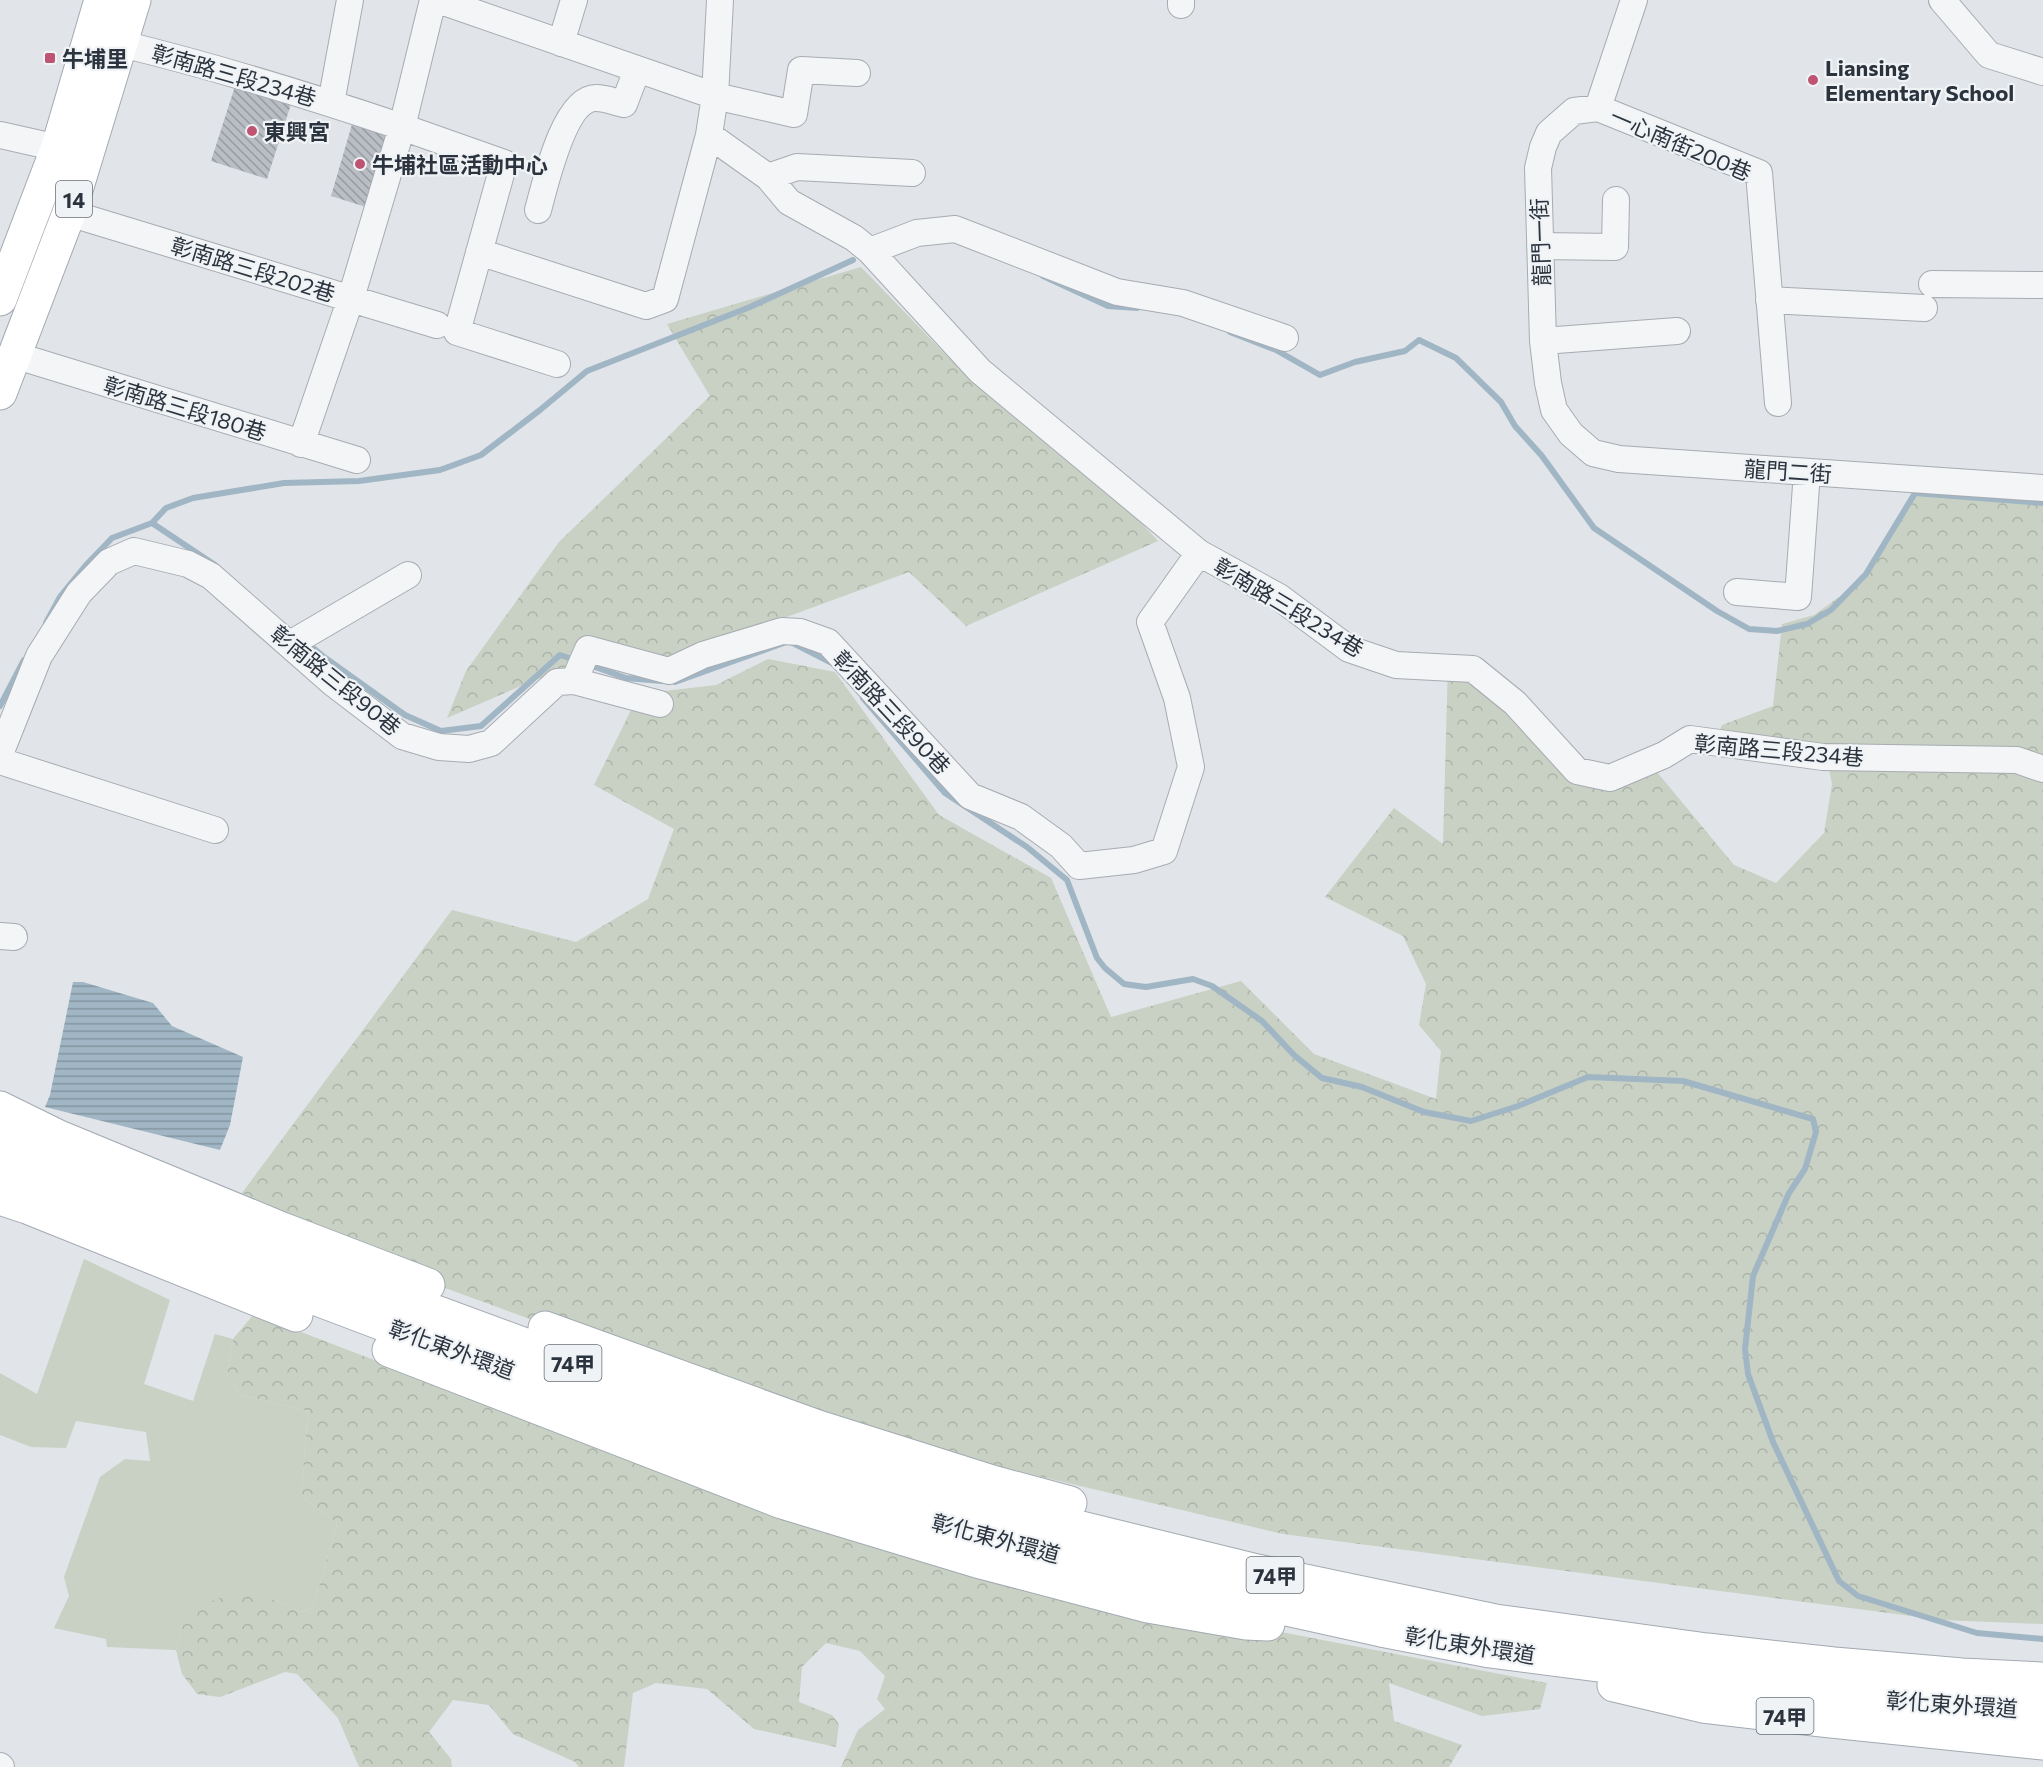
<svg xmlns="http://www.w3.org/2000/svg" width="2043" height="1767" font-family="Commissioner,'Noto Sans TC',sans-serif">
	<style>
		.grass { fill: #c8d1c3 }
		.forest { fill: url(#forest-crowns) }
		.water { fill: url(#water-rules) }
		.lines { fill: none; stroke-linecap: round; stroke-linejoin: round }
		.stream { stroke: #a0b6c4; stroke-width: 6 }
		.building { fill: url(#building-back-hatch) }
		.minor-casing { stroke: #a7acb2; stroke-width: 28 }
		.major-casing { stroke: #a2aab2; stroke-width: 35 }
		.minor { stroke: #f3f5f7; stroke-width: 26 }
		.major { stroke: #fff; stroke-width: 33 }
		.poi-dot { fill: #be5471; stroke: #f0f3f6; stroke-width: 2 }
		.labels { text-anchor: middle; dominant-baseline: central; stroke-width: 4.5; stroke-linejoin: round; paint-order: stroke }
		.shield { fill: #f0f3f6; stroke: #666d75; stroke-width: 1.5 }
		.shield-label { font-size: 21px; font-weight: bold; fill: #2b343e }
		.poi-label { font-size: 22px; font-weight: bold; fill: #2b343e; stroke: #f0f3f6; text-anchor: start }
		.street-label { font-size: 22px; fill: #2b343e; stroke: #f0f3f6 }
	</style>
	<defs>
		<pattern id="forest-crowns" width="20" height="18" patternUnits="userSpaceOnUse" patternTransform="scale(1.5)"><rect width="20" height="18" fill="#c8d1c3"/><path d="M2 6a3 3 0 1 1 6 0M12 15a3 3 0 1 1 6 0" fill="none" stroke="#acb4a9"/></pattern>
		<pattern id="water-rules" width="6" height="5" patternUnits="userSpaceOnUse" patternTransform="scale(1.5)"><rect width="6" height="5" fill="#a0b6c4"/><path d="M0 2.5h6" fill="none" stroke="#8395a1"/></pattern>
		<pattern id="building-back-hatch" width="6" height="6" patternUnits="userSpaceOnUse" patternTransform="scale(1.5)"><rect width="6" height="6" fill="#b9bec4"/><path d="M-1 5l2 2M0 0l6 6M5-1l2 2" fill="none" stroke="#979ba1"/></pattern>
	</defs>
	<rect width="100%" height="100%" fill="#e1e4e8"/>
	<path class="grass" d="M 84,1259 L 170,1300 L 144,1384 L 193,1401 L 215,1334 L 233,1339 L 227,1375 L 241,1395 L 308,1411 L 301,1496 L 337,1523 L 313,1608 L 301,1612 L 268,1597 L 182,1626 L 176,1650 L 107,1647 L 106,1639 L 54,1628 L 69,1596 L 64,1577 L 100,1477 L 125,1459 L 150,1461 L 146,1432 L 76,1421 L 66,1448 L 31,1447 L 0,1435 L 0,1373 L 37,1394 Z"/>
	<path class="forest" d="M 861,267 L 947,356 L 1106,484 L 1158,541 L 966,626 L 909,572 L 689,653 L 537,679 L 447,718 L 466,671 L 559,542 L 710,396 L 667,324 Z
		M 1924,475 L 2043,479 L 2043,1624 L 1942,1620 L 1283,1534 L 932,1451 L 671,1371 L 388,1267 L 242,1193 L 452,910 L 576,942 L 648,899 L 674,829 L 594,785 L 639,694 L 716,685 L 768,659 L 835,672 L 939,815 L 1051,878 L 1111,1017 L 1241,981 L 1314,1054 L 1436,1099 L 1441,1051 L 1419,1025 L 1426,984 L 1403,936 L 1325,897 L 1394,808 L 1443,844 L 1448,664 L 1586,768 L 1657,772 L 1734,865 L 1776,883 L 1824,833 L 1832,784 L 1826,754 L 1716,740 L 1722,725 L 1773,706 L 1782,624 L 1814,615 L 1863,580 Z
		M 254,1314 L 562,1432 L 1005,1564 L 1286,1633 L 1547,1683 L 1540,1709 L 1482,1716 L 1389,1683 L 1394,1721 L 1462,1745 L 1449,1767 L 841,1767 L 858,1730 L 885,1709 L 877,1699 L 885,1676 L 860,1651 L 826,1643 L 802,1667 L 799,1702 L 832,1715 L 839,1724 L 836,1747 L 754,1729 L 707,1689 L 656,1683 L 633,1693 L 624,1767 L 579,1767 L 575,1762 L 513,1734 L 489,1705 L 453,1700 L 429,1732 L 451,1759 L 452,1767 L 359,1767 L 338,1718 L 297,1674 L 285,1672 L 220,1697 L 197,1694 L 182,1674 L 176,1650 L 182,1626 L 198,1607 L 232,1593 L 268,1597 L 301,1612 L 313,1608 L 337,1523 L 301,1496 L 308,1411 L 241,1395 L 227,1375 L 233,1339 Z"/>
	<path class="water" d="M 73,982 L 83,982 L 153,1003 L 172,1026 L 243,1057 L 230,1125 L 220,1150 L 45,1107 L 50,1095 Z"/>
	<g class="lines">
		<path class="stream" d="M 1043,276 L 1108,306 L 1137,308
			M 1230,332 L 1276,350 L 1320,375 L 1355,362 L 1405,351 L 1419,340 L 1456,358 L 1501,402 L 1515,426 L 1542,456 L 1594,528 L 1717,611 L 1749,629 L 1777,631 L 1807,624 L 1831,610 L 1866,574 L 1915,493 L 2043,503
			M 152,523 L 166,508 L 193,498 L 284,483 L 359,481 L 440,470 L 481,455 L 540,410 L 587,371 L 750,307 L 853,260
			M 46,623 L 60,597 L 87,564 L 112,538 L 152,523 L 215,565
			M 306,642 L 324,657 L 405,715 L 441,731 L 481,726 L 560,655 L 578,661
			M 587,664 L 626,678 L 662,681
			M 675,682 L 789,641 L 832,663
			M 863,698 L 945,793 L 1027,847 L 1067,880 L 1097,958 L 1105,968 L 1124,984 L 1146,987 L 1193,979 L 1212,986 L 1262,1021 L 1294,1055 L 1322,1078 L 1362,1087 L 1424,1112 L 1471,1121 L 1518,1106 L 1588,1077 L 1683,1081 L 1813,1119 L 1816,1132 L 1805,1169 L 1789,1193 L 1753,1276 L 1745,1349 L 1748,1374 L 1773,1442 L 1839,1581 L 1858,1596 L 1977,1633 L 2043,1639
			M 0,706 L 24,660"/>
	</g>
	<path class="building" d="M 236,83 L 292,101 L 267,179 L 211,161 Z
		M 353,121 L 390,132 L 366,207 L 331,196 Z"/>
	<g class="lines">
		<defs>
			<path id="minor" d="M 438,0 L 715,96 L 794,114 L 801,70 L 857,73
				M 1942,0 L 1989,55 L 2043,72
				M 1181,5 L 1181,0
				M 113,28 L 122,44 C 216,67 310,96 402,127 L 433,0
				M 561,43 L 574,0
				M 331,103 L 350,0
				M 1598,108 L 1634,0
				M 0,135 L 76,152
				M 709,135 L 768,177 L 789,202 L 854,238 L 870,251 L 980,371 L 1199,553 L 1279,597 L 1349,649 L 1396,665 L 1473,669 L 1515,703 L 1577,771 L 1610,778 L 1664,755 L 1690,739 L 1823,757 L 2017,760 L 2043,769
				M 768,177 L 797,167 L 912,173
				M 538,210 C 545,185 564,98 596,98 C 605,98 615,102 624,104 L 637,70
				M 69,213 L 437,325
				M 1540,246 L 1615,247 L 1616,200
				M 870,251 L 917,233 L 955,229 L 1117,292 L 1183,303 L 1285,338
				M 479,252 L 646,306 L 665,299 L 709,135 L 715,96 L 720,0
				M 1932,284 L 2043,285
				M 1769,300 L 1924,308
				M 1543,341 L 1677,331
				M 14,355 L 357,460
				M 1778,403 L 1759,173 L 1598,108 L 1574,111 L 1549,133 L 1543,147 L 1538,168 L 1543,341 L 1548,383 L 1554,410 L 1571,434 L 1593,453 L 1619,459 L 2043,488
				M 301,444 L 351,298 L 402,127 L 504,163 L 457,332 L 557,364
				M 1737,592 L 1798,597 L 1807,472
				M 290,644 L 408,575
				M 574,681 L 660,704
				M 0,754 L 39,656 L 79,593 L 109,562 L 134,551 L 188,564 L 211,576 L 334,684 L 402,736 L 439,747 L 469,749 L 491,743 L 557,682 L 574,681 L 588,649 L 669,671 L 703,655 L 782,631 L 800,632 L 828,642 L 970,796 L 1021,817 L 1061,846 L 1079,866 L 1134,860 L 1164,851 L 1191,767 L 1177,698 L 1150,622 L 1199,553
				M 0,761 L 215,830
				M 0,936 L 14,937
				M 0,1766 L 1,1767"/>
			<path id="major" d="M 0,299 L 58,147 L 101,0
				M 0,393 L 69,213 L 134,0
				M 0,1108 L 59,1137 L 282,1229 L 428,1285
				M 0,1137 L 273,1252 L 810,1450 L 987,1505 L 1257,1571 L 1495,1621 L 1707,1650 L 1834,1664 L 1962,1675 L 2043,1679
				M 0,1168 L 264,1279 L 383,1324 L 800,1478 L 980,1536 L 1251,1601 L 1381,1630 L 1490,1651 L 1831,1695 L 1960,1706 L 2043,1710
				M 0,1198 L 27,1207 L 296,1315
				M 545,1328 L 818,1427 L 992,1482 L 1070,1503
				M 389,1350 L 782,1502 L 977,1561 L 1148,1606 L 1246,1623 L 1268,1624
				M 1614,1685 L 1703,1706 L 1822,1720 L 2043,1743"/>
		</defs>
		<use href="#minor" class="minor-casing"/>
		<use href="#major" class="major-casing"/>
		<use href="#minor" class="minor"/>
		<use href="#major" class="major"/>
	</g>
	<g class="poi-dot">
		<rect x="44" y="52" width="12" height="12" rx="3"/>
		<circle cx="1813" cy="80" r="6"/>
		<circle cx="252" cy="131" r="6"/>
		<circle cx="360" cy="164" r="6"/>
	</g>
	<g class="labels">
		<g class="shield">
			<rect x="56" y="181" width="36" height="36" rx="4.5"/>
			<rect x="544.5" y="1345" width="57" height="36" rx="4.5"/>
			<rect x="1246.5" y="1557" width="57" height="36" rx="4.5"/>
			<rect x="1756.5" y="1698" width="57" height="36" rx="4.5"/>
		</g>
		<g class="shield-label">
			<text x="74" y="199">14</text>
			<text x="573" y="1363">74甲</text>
			<text x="1275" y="1575">74甲</text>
			<text x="1785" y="1716">74甲</text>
		</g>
		<g class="poi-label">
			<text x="62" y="58">牛埔里</text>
			<text x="1825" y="67">Liansing<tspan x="1825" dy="25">Elementary School</tspan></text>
			<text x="264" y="131">東興宮</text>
			<text x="372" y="164">牛埔社區活動中心</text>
		</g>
		<g class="street-label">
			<text transform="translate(234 75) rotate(16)">彰南路三段234巷</text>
			<text transform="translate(1681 144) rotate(23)">一心南街200巷</text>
			<text transform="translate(1540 242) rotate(-92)">龍門一街</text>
			<text transform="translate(253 269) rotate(17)">彰南路三段202巷</text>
			<text transform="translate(185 408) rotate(17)">彰南路三段180巷</text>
			<text transform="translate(1788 471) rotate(4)">龍門二街</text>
			<text transform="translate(1289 607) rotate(31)">彰南路三段234巷</text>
			<text transform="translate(336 680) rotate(39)">彰南路三段90巷</text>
			<text transform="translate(892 712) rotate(47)">彰南路三段90巷</text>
			<text transform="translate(1779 750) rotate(5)">彰南路三段234巷</text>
			<text transform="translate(452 1349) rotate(20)">彰化東外環道</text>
			<text transform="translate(996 1538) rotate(15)">彰化東外環道</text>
			<text transform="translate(1470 1645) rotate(9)">彰化東外環道</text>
			<text transform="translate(1952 1704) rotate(4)">彰化東外環道</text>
		</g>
	</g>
</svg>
